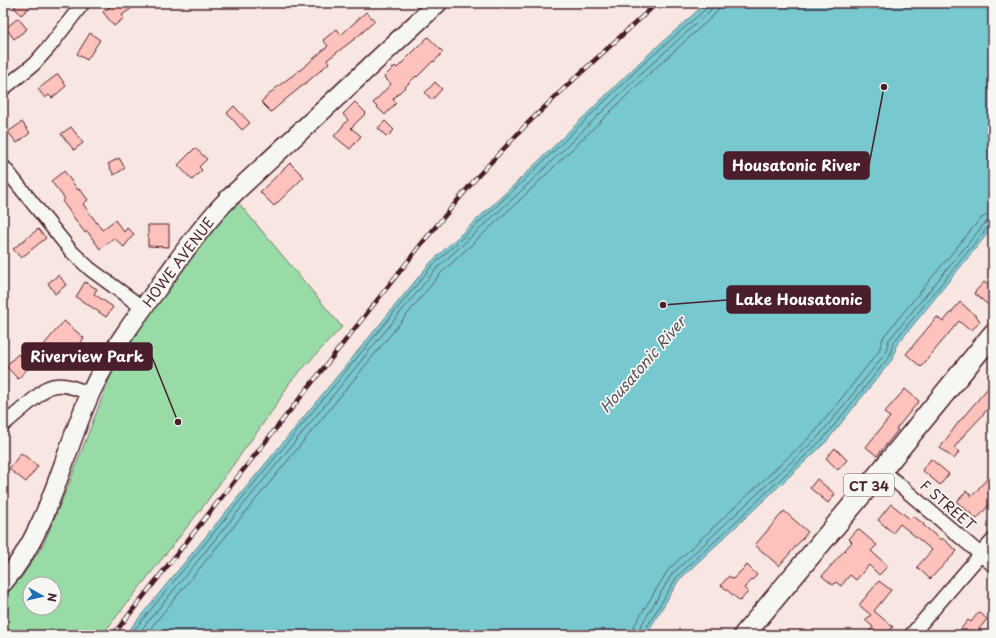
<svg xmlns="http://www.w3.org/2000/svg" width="996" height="638" font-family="'Playpen Sans',sans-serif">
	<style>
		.green { fill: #99dba6; stroke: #727d68; fill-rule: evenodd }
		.water { fill: #77c8cf; stroke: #65848d }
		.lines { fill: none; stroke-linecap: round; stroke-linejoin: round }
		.shore { stroke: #5c636d; stroke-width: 1 }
		.building { fill: #fec2bc; stroke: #4a1f2b }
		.minor-casing { stroke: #4a1f2b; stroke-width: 16 }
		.secondary-casing { stroke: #4a1f2b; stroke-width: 21 }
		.primary-casing { stroke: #4a1f2b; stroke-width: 23 }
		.minor { stroke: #f6f6f2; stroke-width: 13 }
		.secondary { stroke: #f6f6f2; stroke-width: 18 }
		.primary { stroke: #f6f6f2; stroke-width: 20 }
		.rail-casing { stroke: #4a1f2b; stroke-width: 4.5 }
		.rail { stroke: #f6f6f2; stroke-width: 3; stroke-dasharray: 9; stroke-linecap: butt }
		.labels { text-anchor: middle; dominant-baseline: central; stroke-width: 3.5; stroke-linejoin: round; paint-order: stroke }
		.shield { fill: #f6f6f2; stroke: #7e6067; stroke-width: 1 }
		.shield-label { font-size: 13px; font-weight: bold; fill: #4a1f2b }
		.street-label { font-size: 14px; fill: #4a1f2b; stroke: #f6f6f2 }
		.water-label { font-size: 15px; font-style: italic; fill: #58525c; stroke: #f6f6f2 }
		.leader { fill: none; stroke: #4a1f2b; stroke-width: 1.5 }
		.callout-dot { fill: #4a1f2b; stroke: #f6f6f2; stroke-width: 1.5 }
		.callout { fill: #4a1f2b; stroke: #4a1f2b; stroke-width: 1.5 }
		.callout-label { font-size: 15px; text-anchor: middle; font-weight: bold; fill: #fff }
	</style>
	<rect width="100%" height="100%" fill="#f8e6e2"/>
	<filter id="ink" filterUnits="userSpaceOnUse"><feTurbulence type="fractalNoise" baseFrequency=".025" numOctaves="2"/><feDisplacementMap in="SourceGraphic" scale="8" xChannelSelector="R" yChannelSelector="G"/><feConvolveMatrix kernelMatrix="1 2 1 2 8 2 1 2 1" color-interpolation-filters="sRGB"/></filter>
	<g filter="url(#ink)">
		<path class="green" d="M 237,201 L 342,327 L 290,382 L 275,407 L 202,508 L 102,635 L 3,635 L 3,597 L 21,578 L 43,545 L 68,486 L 112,372 L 131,342 L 149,309 L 191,254 ZM 30,584 L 54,584 L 54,608 L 30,608 Z"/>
		<path class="water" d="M 706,3 L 993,3 L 993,227 L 896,346 L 894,357 L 826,442 L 679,580 L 646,635 L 125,635 L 430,263 L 514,185 L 640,62 Z"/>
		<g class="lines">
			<path class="shore" d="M 130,635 L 432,266 L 516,188 L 642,65 L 707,8 L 708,3
				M 137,635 L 436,269 L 520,192 L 646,69 L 710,11 L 713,3
				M 145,635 L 441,273 L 524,196 L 650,73 L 714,15 L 718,10 L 719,3
				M 632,635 L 634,626 L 668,570 L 815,432 L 879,351 L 882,341 L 884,336 L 980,219 L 987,215 L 993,214
				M 638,635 L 639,629 L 672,574 L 819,436 L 885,354 L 889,340 L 985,223 L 989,221 L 993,220
				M 643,635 L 644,632 L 676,578 L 823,439 L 890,356 L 893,343 L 988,227 L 993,225"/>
		</g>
		<path class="building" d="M 19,3 L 35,3 L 21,15 L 14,7 Z
			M 115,3 L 139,3 L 122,15 L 124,18 L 114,26 L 103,12 Z
			M 366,12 L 375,21 L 357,37 L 327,60 L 329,63 L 312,78 L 286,99 L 271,112 L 261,102 L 277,87 L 304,67 L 328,46 L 323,40 L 337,29 L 341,35 Z
			M 18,18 L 27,29 L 14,39 L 6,28 Z
			M 90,33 L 100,40 L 87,60 L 77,54 Z
			M 428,37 L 443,52 L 434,62 L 433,61 L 417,77 L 416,76 L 393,99 L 396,103 L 385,115 L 373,103 L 391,84 L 384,77 L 395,66 L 397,68 Z
			M 58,74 L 66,86 L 52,98 L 49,95 L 45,98 L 38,89 Z
			M 435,82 L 442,89 L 432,100 L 425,93 Z
			M 355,102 L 366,113 L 351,128 L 361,136 L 350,149 L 334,136 L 348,120 L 343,114 Z
			M 234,106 L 250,123 L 242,130 L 227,113 Z
			M 385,121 L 394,130 L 387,137 L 378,128 Z
			M 22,122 L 30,133 L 17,143 L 8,132 Z
			M 71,127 L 83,143 L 74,150 L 61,134 Z
			M 195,148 L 207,159 L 199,167 L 202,170 L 192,180 L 178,165 Z
			M 119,158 L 125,168 L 114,175 L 108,164 Z
			M 290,163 L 304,177 L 274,206 L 260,192 Z
			M 64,171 L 78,190 L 80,189 L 88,200 L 83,204 L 102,230 L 115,220 L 124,232 L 127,228 L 134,234 L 124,247 L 114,238 L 100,249 L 87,231 L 85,233 L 62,201 L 65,199 L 51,181 Z
			M 148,225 L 169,225 L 169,247 L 148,246 Z
			M 38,229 L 46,238 L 21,258 L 13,249 Z
			M 59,275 L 66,285 L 55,294 L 48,283 Z
			M 85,282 L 97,289 L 94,294 L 113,307 L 106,317 L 96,310 L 76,297 Z
			M 984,282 L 993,290 L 993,297 L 987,304 L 974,293 Z
			M 960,302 L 978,318 L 980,322 L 972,330 L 970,328 L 968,329 L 959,321 L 921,367 L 906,354 L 937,317 L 943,322 Z
			M 64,321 L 84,338 L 81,342 L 87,347 L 71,366 L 61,357 L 52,367 L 36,354 Z
			M 18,354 L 29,367 L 18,379 L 6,366 Z
			M 993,382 L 993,402 L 981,417 L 967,432 L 967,431 L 954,448 L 959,452 L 954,459 L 940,448 L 958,423 Z
			M 905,389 L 919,401 L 896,429 L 898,430 L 877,456 L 866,447 L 890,417 L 884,413 Z
			M 835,448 L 847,460 L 838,470 L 826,458 Z
			M 21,453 L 38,466 L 26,482 L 9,469 Z
			M 931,459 L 949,474 L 940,485 L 922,470 Z
			M 993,472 L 993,500 L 977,519 L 957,502 L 966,491 L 972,496 Z
			M 817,479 L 835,494 L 828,503 L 810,488 Z
			M 891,504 L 910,519 L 913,516 L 924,524 L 923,525 L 941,540 L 942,538 L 957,551 L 930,579 L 917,567 L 932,550 L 900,524 L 893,533 L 878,520 Z
			M 784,511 L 808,532 L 779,566 L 755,545 Z
			M 858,529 L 877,545 L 871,551 L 888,566 L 879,575 L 869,565 L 856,580 L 850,575 L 841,586 L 836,582 L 833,585 L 822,576 L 852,542 L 849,539 Z
			M 747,565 L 757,575 L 744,588 L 748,592 L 740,601 L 721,585 L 729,576 L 733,579 Z
			M 879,581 L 891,590 L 874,611 L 893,627 L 885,635 L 866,635 L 873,627 L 865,620 L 871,615 L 859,605 Z
			M 979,612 L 987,619 L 979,629 L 986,635 L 956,635 L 968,620 L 971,622 Z"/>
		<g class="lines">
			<defs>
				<path id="minor" d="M 3,89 L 34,64 L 50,46 L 83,3
					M 3,166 L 71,251 L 90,269 L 143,308
					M 3,425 L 47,388 C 62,381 77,389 91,394
					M 882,470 L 993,565
					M 911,635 L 993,540"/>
				<path id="secondary" d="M 3,583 C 50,529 62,456 91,392 C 109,354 133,321 158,288 C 180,257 201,227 227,200 L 438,3"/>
				<path id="primary" d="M 744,635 L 882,470 L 993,334"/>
			</defs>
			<use href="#minor" class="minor-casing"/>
			<use href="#secondary" class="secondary-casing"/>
			<use href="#primary" class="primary-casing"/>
			<use href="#minor" class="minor"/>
			<use href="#secondary" class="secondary"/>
			<use href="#primary" class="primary"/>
			<defs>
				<path id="rail" d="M 113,635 L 423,242 L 477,177 L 526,125 L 572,81 L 657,3"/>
			</defs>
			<use href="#rail" class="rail-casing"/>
			<use href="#rail" class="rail"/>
		</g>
	</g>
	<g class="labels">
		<rect class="shield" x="844" y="474" width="50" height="22" rx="3"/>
		<g class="shield-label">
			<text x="869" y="485">CT 34</text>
		</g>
		<g class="street-label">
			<text transform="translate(178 262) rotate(-53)">HOWE AVENUE</text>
			<text transform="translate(948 505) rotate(41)">F STREET</text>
		</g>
		<g class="water-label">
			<text transform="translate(642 364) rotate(-49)">Housatonic River</text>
		</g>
	</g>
	<path class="leader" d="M884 87L869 165M663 305L727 300M178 422L152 357"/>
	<g class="callout-dot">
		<circle cx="884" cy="87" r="4"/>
		<circle cx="663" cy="305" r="4"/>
		<circle cx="178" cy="422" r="4"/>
	</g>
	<g class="callout">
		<rect x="724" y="152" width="145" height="27" rx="4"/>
		<rect x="727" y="286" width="143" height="27" rx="4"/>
		<rect x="22" y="343" width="130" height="27" rx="4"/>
	</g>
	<g class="callout-label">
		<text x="796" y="171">Housatonic River</text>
		<text x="799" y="305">Lake Housatonic</text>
		<text x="87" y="362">Riverview Park</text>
	</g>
	<rect width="996" height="638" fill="none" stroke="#f6f6f2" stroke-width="16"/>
	<rect x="8" y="8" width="980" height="622" fill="none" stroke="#4a1f2b" stroke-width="1.5" filter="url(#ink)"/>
	<g transform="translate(42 596) rotate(98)"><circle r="19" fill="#f6f6f2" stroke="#b1a0a2"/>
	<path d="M0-3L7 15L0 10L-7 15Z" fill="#1f6fb2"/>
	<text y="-6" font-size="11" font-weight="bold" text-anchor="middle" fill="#4a1f2b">N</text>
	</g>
</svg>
